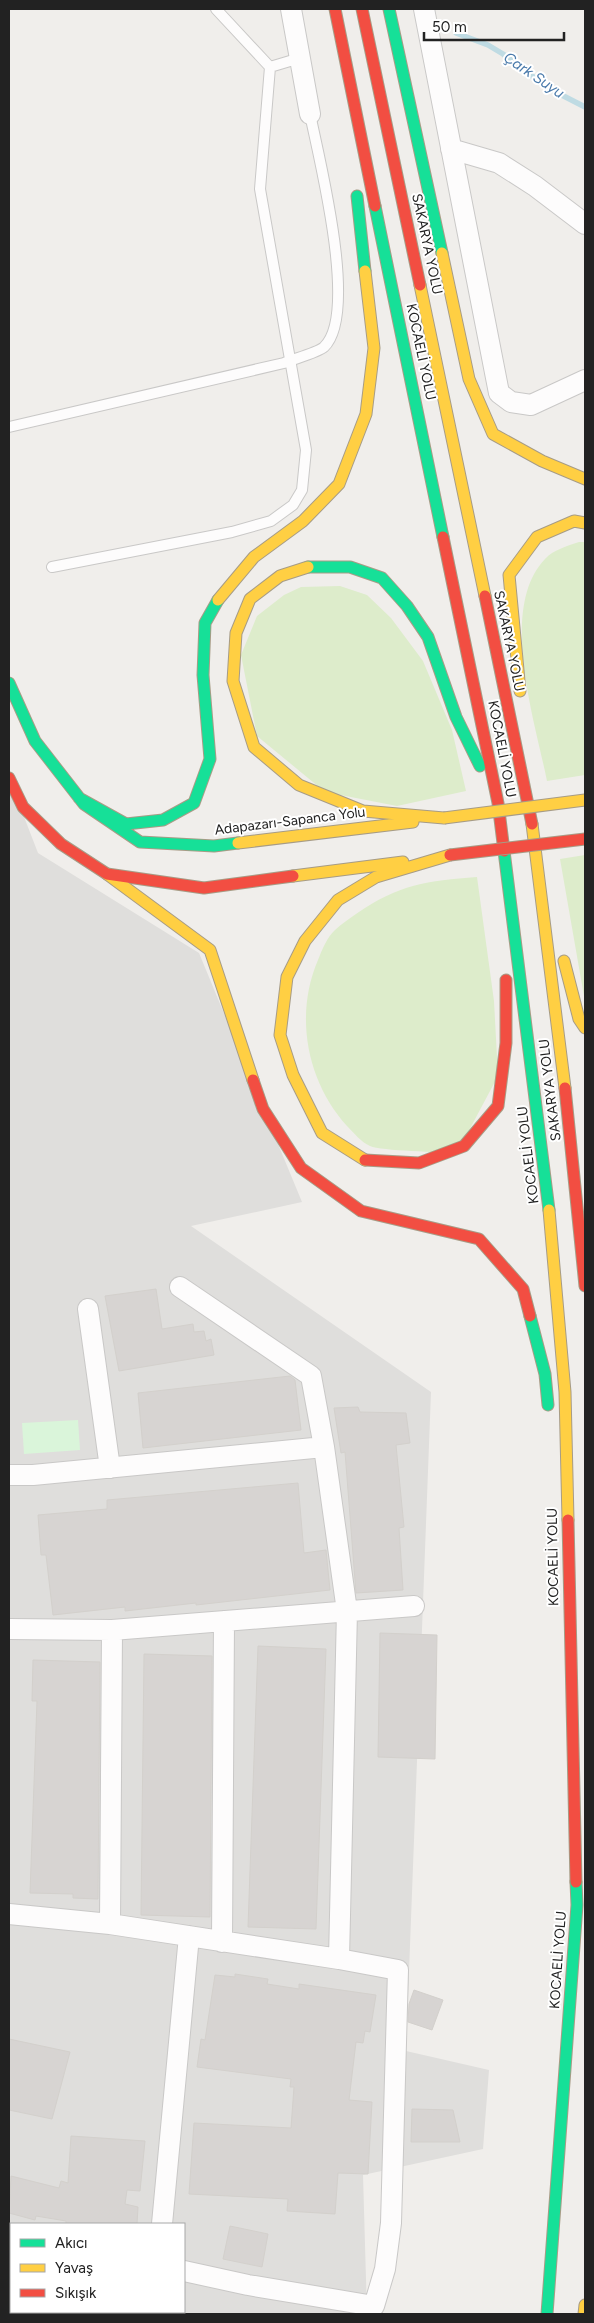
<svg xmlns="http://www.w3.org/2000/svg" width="594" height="2323" font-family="Figtree,sans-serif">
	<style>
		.residential { fill: #dfdedc; fill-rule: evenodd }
		.grass { fill: #ddeccb }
		.park { fill: #daf5da }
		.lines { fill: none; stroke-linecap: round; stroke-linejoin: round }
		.stream { stroke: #bfdbe3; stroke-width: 5.5 }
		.building { fill: #d7d4d2; stroke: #d3d0cc }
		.lane-casing { stroke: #c9c8c7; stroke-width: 12 }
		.street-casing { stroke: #c9c8c7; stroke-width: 22 }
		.fast-casing { stroke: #a79c86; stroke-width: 13 }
		.slow-casing { stroke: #a79c86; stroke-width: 13 }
		.jam-casing { stroke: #a79c86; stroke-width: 13 }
		.lane { stroke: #fdfcfc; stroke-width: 10 }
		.street { stroke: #fdfcfc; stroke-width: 20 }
		.fast { stroke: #16e098; stroke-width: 11 }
		.slow { stroke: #ffcf43; stroke-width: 11 }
		.jam { stroke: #f24e42; stroke-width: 11 }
		.slow-bridge-casing { stroke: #a79c86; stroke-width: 13; stroke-linecap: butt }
		.jam-bridge-casing { stroke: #a79c86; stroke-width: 13; stroke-linecap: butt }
		.slow-bridge { stroke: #ffcf43; stroke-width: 11 }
		.jam-bridge { stroke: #f24e42; stroke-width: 11 }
		.labels { text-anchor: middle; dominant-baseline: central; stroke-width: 4; stroke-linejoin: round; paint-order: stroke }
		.street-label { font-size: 14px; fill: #222; stroke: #fff }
		.water-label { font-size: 15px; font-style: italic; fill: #4a7aab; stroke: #fff }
	</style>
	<rect width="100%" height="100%" fill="#f0eeeb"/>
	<path class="residential" d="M 9,778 L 38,853 L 199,953 L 302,1202 L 191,1226 L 431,1392 L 406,2051 L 489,2070 L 483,2149 L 363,2175 L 367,2314 L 9,2314 ZM 11,2224 L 184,2224 L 184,2312 L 11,2312 Z"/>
	<path class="grass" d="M 579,542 L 585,542 L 585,775 L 547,781 C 535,721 498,608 545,559 C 553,550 567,546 579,542 Z
		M 340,586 L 367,595 L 391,618 L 423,661 L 452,730 L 466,791 L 397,806 L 325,792 L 257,736 L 241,655 L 257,616 L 284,595 L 301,587 Z
		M 585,855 L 585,1002 L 560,859 Z
		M 477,877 L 494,1001 L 498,1076 L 457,1153 C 441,1152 381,1151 370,1146 C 361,1142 354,1133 347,1126 C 307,1082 294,1016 318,960 C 322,950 327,937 335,930 C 341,924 349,919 356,914 C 399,884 427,881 477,877 Z"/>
	<path class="park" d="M 78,1420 L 80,1450 L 24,1454 L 22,1423 Z"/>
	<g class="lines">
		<path class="stream" d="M 456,33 L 488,45 L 503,54 L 548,88 L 585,107"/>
	</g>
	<path class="building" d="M 156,1289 L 162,1329 L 193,1324 L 194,1332 L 204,1331 L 206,1341 L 211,1339 L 214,1355 L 119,1371 L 105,1296 Z
		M 290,1376 L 295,1380 L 301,1430 L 143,1448 L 138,1393 Z
		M 358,1407 L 360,1412 L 406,1413 L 410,1443 L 396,1445 L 404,1527 L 399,1528 L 403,1590 L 356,1593 L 345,1452 L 341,1453 L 334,1408 Z
		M 298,1483 L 304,1553 L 326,1550 L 330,1590 L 196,1605 L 196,1603 L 125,1611 L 125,1607 L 53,1615 L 46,1555 L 41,1555 L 38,1515 L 107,1509 L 107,1500 Z
		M 380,1633 L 437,1635 L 435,1759 L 378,1757 Z
		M 258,1646 L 326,1649 L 316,1929 L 248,1927 Z
		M 144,1654 L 212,1656 L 210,1917 L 141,1915 Z
		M 33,1660 L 100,1662 L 98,1899 L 73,1898 L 73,1894 L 30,1893 L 37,1701 L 32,1701 Z
		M 235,1974 L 268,1979 L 267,1984 L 299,1989 L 299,1984 L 376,1995 L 370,2032 L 365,2031 L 363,2043 L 356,2042 L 349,2100 L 372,2102 L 368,2174 L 338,2173 L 335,2214 L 287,2211 L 288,2199 L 189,2194 L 194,2123 L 291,2128 L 294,2087 L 290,2087 L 291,2079 L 197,2067 L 201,2039 L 205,2040 L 215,1975 L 235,1977 Z
		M 414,1990 L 443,2000 L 432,2030 L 408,2022 L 409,2004 Z
		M 9,2039 L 70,2052 L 52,2119 L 9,2110 Z
		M 412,2109 L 453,2110 L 460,2142 L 411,2142 Z
		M 71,2136 L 145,2141 L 140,2191 L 127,2190 L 125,2204 L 138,2207 L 137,2224 L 66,2224 L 66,2221 L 36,2216 L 35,2220 L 9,2213 L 11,2176 L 59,2188 L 61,2181 L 68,2183 Z
		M 230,2226 L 268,2234 L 262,2267 L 223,2259 Z"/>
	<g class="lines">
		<defs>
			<path id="lane" d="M 216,9 L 270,67 L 300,58
				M 9,427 L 284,363 C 293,359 317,353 324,347 C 359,314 319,159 310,114
				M 52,567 L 232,532 L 271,521 L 293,505 L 302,490 L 306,450 L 260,189 L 270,67"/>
			<path id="street" d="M 291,9 L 310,114
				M 424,9 L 499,393 L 511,402 L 531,405 L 585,380
				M 451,149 L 499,163 L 535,186 L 585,224
				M 88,1309 L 110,1468
				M 9,1475 L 33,1475 L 324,1447
				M 9,1629 L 112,1630 L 414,1606
				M 9,1914 L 110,1924 L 339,1959 L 347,1611 L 324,1447 L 311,1376 L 180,1287
				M 110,1924 L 112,1630
				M 222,1942 L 224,1621
				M 162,2224 L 189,1936
				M 9,2235 L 11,2235
				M 184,2271 L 248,2285 L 374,2306 L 385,2269 L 391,2223 L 398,1970 L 339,1959"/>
			<path id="fast" d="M 389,9 L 442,253
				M 357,196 L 365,271
				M 375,206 L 443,537
				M 308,567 L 350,567 L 382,578 L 407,606 L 428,637 L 456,717 L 480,766
				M 9,683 L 35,741 L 84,804 L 140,842 L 214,846 L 238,843
				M 79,798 L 126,824 L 163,820 L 194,803 L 210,759 L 203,675 L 205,623 L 218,600
				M 504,851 L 549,1210
				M 530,1316 L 545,1374 L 548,1405
				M 547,2314 L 577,1905 L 576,1882"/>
			<path id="slow" d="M 442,253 L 469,379 L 493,434 L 542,461 L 585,479
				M 420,285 L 485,596
				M 308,567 L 280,576 L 250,599 L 236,633 L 233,681 L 254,747 L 299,785 L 363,811 L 444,818
				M 218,600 L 254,557 L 303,521 L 339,484 L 366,414 L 374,348 L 365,271
				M 520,691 L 509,575 L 537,537 L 574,521 L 585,523
				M 532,824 L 565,1088
				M 238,843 L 413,822
				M 107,874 L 210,950 L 253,1080
				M 293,876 L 403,862
				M 564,961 L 579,1019 L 585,1028
				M 365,1160 L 322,1133 L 293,1075 L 280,1035 L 287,977 L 305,941 L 338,900 L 376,877 L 450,855
				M 549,1210 L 565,1392 L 568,1520
				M 584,2314 L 585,2305"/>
			<path id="jam" d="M 335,9 L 375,206
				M 362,9 L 420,285
				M 443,537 L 498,803 L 504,851
				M 485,596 L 532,824
				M 9,778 L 23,807 L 61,844 L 107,874 L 204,888 L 293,876
				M 253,1080 L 263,1109 L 301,1168 L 361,1211 L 479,1239 L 523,1289 L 530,1316
				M 565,1088 L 585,1286
				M 365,1160 L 419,1163 L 464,1146 L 498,1106 L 506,1043 L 506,980
				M 568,1520 L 576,1882"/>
		</defs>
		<use href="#lane" class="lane-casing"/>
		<use href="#street" class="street-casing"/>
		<use href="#fast" class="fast-casing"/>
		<use href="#slow" class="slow-casing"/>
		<use href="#jam" class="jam-casing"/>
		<use href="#lane" class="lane"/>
		<use href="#street" class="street"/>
		<use href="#fast" class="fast"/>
		<use href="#slow" class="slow"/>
		<use href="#jam" class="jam"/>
		<defs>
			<path id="slow-bridge" d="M 444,818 L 585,800"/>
			<path id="jam-bridge" d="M 450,855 L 585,839"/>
		</defs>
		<use href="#slow-bridge" class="slow-bridge-casing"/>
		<use href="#jam-bridge" class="jam-bridge-casing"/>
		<use href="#slow-bridge" class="slow-bridge"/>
		<use href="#jam-bridge" class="jam-bridge"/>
	</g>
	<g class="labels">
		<g class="street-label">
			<text transform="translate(427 244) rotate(78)">SAKARYA YOLU</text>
			<text transform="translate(421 352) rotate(78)">KOCAELİ YOLU</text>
			<text transform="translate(509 641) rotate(78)">SAKARYA YOLU</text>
			<text transform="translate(502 749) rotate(79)">KOCAELİ YOLU</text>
			<text transform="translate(290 821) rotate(-7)">Adapazarı-Sapanca Yolu</text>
			<text transform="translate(550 1090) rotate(-97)">SAKARYA YOLU</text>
			<text transform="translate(528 1155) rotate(-97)">KOCAELİ YOLU</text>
			<text transform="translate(553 1557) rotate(-91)">KOCAELİ YOLU</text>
			<text transform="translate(558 1960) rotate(-86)">KOCAELİ YOLU</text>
		</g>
		<g class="water-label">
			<text transform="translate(534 75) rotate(34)">Çark Suyu</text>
		</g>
	</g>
	<rect width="594" height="2323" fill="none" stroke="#222222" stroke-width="20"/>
	<rect x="10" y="2223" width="175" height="90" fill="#ffffff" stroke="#a7a7a7"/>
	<rect x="20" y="2239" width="25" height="8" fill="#16e098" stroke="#a7a7a7"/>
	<text x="55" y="2248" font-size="15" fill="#222222">Akıcı</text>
	<rect x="20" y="2264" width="25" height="8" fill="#ffcf43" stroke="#a7a7a7"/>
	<text x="55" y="2273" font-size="15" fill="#222222">Yavaş</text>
	<rect x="20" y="2289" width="25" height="8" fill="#f24e42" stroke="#a7a7a7"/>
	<text x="55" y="2298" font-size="15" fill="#222222">Sıkışık</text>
	<path d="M424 32v8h140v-8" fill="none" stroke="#222222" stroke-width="2.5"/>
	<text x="432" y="32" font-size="15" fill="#222222" stroke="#ffffff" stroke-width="4" paint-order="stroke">50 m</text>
</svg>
